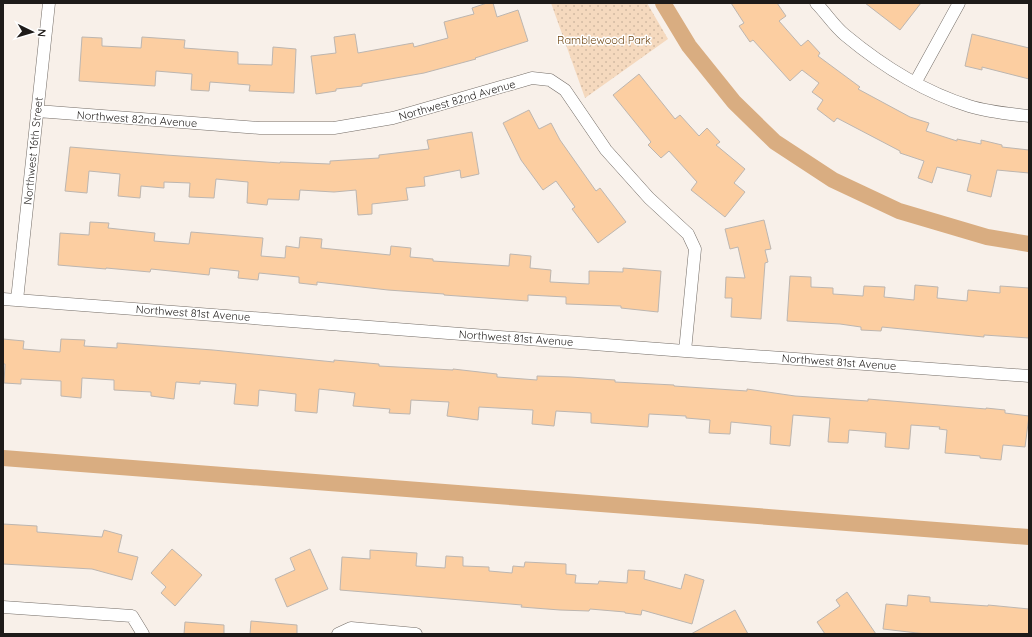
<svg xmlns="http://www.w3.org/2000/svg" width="1032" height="637" font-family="Quicksand,sans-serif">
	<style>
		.grass { fill: url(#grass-dots) }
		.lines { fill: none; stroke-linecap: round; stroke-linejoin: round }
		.canal { stroke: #d9ad81; stroke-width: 16 }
		.building { fill: #fccea1; stroke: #bdb6b0 }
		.minor-casing { stroke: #746d67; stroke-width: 13 }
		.minor { stroke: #fff; stroke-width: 12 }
		.labels { text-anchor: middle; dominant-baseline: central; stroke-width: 3; stroke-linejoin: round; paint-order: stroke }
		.park-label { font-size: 11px; fill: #704612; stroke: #fff }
		.street-label { font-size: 11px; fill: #1e1b19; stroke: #fff }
	</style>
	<defs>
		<pattern id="grass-dots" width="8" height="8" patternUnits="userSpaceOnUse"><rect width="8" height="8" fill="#f5d9be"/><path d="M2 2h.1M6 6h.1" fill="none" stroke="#d2baa3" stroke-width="1.8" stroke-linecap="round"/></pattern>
	</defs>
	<rect width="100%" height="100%" fill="#f8f0e9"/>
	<path class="grass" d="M 551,3 L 647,3 L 668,39 L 585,98 Z"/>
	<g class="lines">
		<path class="canal" d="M 663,3 L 689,46 L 734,102 L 775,142 L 833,180 L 899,211 L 987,237 L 1029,244
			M 3,458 L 1029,537"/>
	</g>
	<path class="building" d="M 487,3 L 493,3 L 497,17 L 518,10 L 528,41 L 475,58 L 476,59 L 424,73 L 362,84 L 362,86 L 336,89 L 336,91 L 316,94 L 311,56 L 336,53 L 334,37 L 355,34 L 358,53 L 413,43 L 414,47 L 448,38 L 444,22 L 474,14 L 472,8 Z
		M 731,3 L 777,3 L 786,16 L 779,21 L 801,46 L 808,40 L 820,53 L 818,56 L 860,87 L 858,89 L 910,117 L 929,123 L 926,131 L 957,141 L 957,139 L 981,144 L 981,140 L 1002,145 L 1002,147 L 1029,150 L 1029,173 L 997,170 L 991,197 L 967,191 L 971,175 L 937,167 L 932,183 L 918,178 L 924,161 L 900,153 L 900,151 L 837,118 L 834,122 L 817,109 L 823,100 L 812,92 L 819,83 L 802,70 L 790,81 L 753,40 L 750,42 L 739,26 L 744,23 Z
		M 865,3 L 921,3 L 900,30 Z
		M 972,34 L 1029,48 L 1029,79 L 982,67 L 982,70 L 965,66 Z
		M 82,37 L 102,38 L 102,46 L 141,48 L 142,37 L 185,40 L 184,48 L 238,52 L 238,64 L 272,65 L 273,47 L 296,49 L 294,93 L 249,91 L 250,85 L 210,82 L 209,91 L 191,90 L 192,74 L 156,71 L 155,86 L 79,81 Z
		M 639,74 L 675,119 L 680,115 L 699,136 L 707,128 L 720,142 L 716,145 L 745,169 L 734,183 L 745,192 L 725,217 L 691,190 L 697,182 L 669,151 L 661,158 L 648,145 L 651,142 L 613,95 Z
		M 529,110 L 539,129 L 551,123 L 560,140 L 596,191 L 600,188 L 626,222 L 598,243 L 572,209 L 575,207 L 556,181 L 543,190 L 521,160 L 503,123 Z
		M 472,132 L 479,174 L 461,178 L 460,170 L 424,177 L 425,186 L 406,188 L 408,200 L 372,204 L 372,214 L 358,215 L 356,190 L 334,192 L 300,190 L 299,200 L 268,199 L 267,205 L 247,203 L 248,182 L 216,179 L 214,198 L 189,197 L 190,183 L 164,182 L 164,188 L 141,186 L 140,198 L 118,196 L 120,174 L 89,171 L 87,193 L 65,191 L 70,147 L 166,155 L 280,163 L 280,162 L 330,164 L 330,161 L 379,158 L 379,155 L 429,149 L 427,140 Z
		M 764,220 L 771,249 L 765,250 L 768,262 L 765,263 L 761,319 L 731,317 L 732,298 L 725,298 L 726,277 L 745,278 L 738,247 L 730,249 L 725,229 Z
		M 90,222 L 109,223 L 108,228 L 155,233 L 154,241 L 189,244 L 191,232 L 263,238 L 261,256 L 285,258 L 286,246 L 299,248 L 300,237 L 322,239 L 321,248 L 390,255 L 391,246 L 411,248 L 410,257 L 433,259 L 433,261 L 509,266 L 510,254 L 531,256 L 530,268 L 551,270 L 550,282 L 589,284 L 589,271 L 623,272 L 623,268 L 661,271 L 658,312 L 621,308 L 621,306 L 566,304 L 566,297 L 528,295 L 528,301 L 444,295 L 444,294 L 388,290 L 317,282 L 317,285 L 299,283 L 299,277 L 259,273 L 258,280 L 238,278 L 239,271 L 210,268 L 209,275 L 151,269 L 150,272 L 106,268 L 106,269 L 58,265 L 60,233 L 89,235 Z
		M 790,276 L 811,277 L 811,287 L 833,288 L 833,294 L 863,296 L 864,286 L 885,287 L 884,297 L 914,300 L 915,285 L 938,287 L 937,298 L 967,301 L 968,290 L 1000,293 L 1000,286 L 1029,288 L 1029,338 L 984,335 L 984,337 L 882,327 L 881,331 L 861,330 L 861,327 L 840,324 L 787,321 Z
		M 3,339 L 24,341 L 23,349 L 60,352 L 61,339 L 85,340 L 84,346 L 117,348 L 117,343 L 213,350 L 334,362 L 334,360 L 379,364 L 379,366 L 453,370 L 453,369 L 497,374 L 497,377 L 537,380 L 537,376 L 570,377 L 615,380 L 615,382 L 674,385 L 674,386 L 747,391 L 747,389 L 795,396 L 868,401 L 868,399 L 986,409 L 986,408 L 1005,410 L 1005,413 L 1029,416 L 1025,447 L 1003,445 L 1001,460 L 980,458 L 980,456 L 945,453 L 947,430 L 939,429 L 940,427 L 911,425 L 909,449 L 885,447 L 886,433 L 849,430 L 848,443 L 828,442 L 830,418 L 793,415 L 790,446 L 770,444 L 771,426 L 731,422 L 730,434 L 709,433 L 710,420 L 686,418 L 686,416 L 649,414 L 648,427 L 591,423 L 591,413 L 556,411 L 554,426 L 532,424 L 533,410 L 479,407 L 478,420 L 447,416 L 449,402 L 411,400 L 410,414 L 389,413 L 390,409 L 353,406 L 355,393 L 319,389 L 317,413 L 295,411 L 296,394 L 259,390 L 258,406 L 234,404 L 236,384 L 200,381 L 200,384 L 176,382 L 174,399 L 151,396 L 151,392 L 114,390 L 114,380 L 82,378 L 81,398 L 61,396 L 61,381 L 21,379 L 21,384 L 4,383 L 5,364 L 3,364 Z
		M 3,524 L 37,526 L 37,532 L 102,537 L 104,530 L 122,535 L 118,552 L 138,557 L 132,580 L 92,569 L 3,564 Z
		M 172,549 L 202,575 L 175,606 L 161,593 L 166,587 L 151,573 Z
		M 310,549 L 328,589 L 287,607 L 275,579 L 295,570 L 290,558 Z
		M 370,550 L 417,553 L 416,566 L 445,568 L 446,556 L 463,557 L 463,566 L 489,567 L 489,571 L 512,573 L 513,566 L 524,567 L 525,562 L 566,564 L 566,574 L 576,575 L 575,583 L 598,584 L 599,581 L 627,583 L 628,570 L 645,571 L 644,579 L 681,589 L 685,574 L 704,580 L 692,624 L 642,610 L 641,615 L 625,613 L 625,612 L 590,609 L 589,611 L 560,610 L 521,607 L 522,605 L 340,590 L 342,557 L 370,559 Z
		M 847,592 L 876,634 L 825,634 L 817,622 L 840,606 L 836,600 Z
		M 908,595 L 930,597 L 930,602 L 988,606 L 988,605 L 1029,609 L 1029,634 L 926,634 L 883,629 L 886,604 L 907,606 Z
		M 735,610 L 748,634 L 691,634 Z
		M 251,621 L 297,625 L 297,634 L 250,634 Z
		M 185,622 L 224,625 L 224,634 L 184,634 Z"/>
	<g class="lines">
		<defs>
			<path id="minor" d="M 816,3 C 826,13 834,26 845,35 C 881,65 924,92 969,106 C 988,112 1009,114 1029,116
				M 915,83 L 959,3
				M 37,111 L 260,128 L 334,128 L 393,118 L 532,78 L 550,80 L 565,90 L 606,150 L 649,198 L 688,234 L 695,249 L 685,351
				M 3,299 L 685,351 L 1029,376
				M 17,300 L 49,3
				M 3,607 L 132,616 L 143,634
				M 338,634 L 351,628 L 416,634"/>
		</defs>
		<use href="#minor" class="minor-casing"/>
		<use href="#minor" class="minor"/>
	</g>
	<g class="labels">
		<g class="park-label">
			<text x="604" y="40">Ramblewood Park</text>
		</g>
		<g class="street-label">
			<text transform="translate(457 100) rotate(-16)">Northwest 82nd Avenue</text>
			<text transform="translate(137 119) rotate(4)">Northwest 82nd Avenue</text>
			<text transform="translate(33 151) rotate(-84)">Northwest 16th Street</text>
			<text transform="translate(193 313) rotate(4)">Northwest 81st Avenue</text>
			<text transform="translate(516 338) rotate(4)">Northwest 81st Avenue</text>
			<text transform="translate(839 362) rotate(4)">Northwest 81st Avenue</text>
		</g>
	</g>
	<rect width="1032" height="637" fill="none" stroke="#1e1b19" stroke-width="8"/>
	<g transform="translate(32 32) rotate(95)" stroke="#ffffff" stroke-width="3" paint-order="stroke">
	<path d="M0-3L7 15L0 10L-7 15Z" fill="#1e1b19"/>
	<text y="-6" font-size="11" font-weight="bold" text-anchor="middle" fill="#1e1b19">N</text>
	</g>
</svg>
